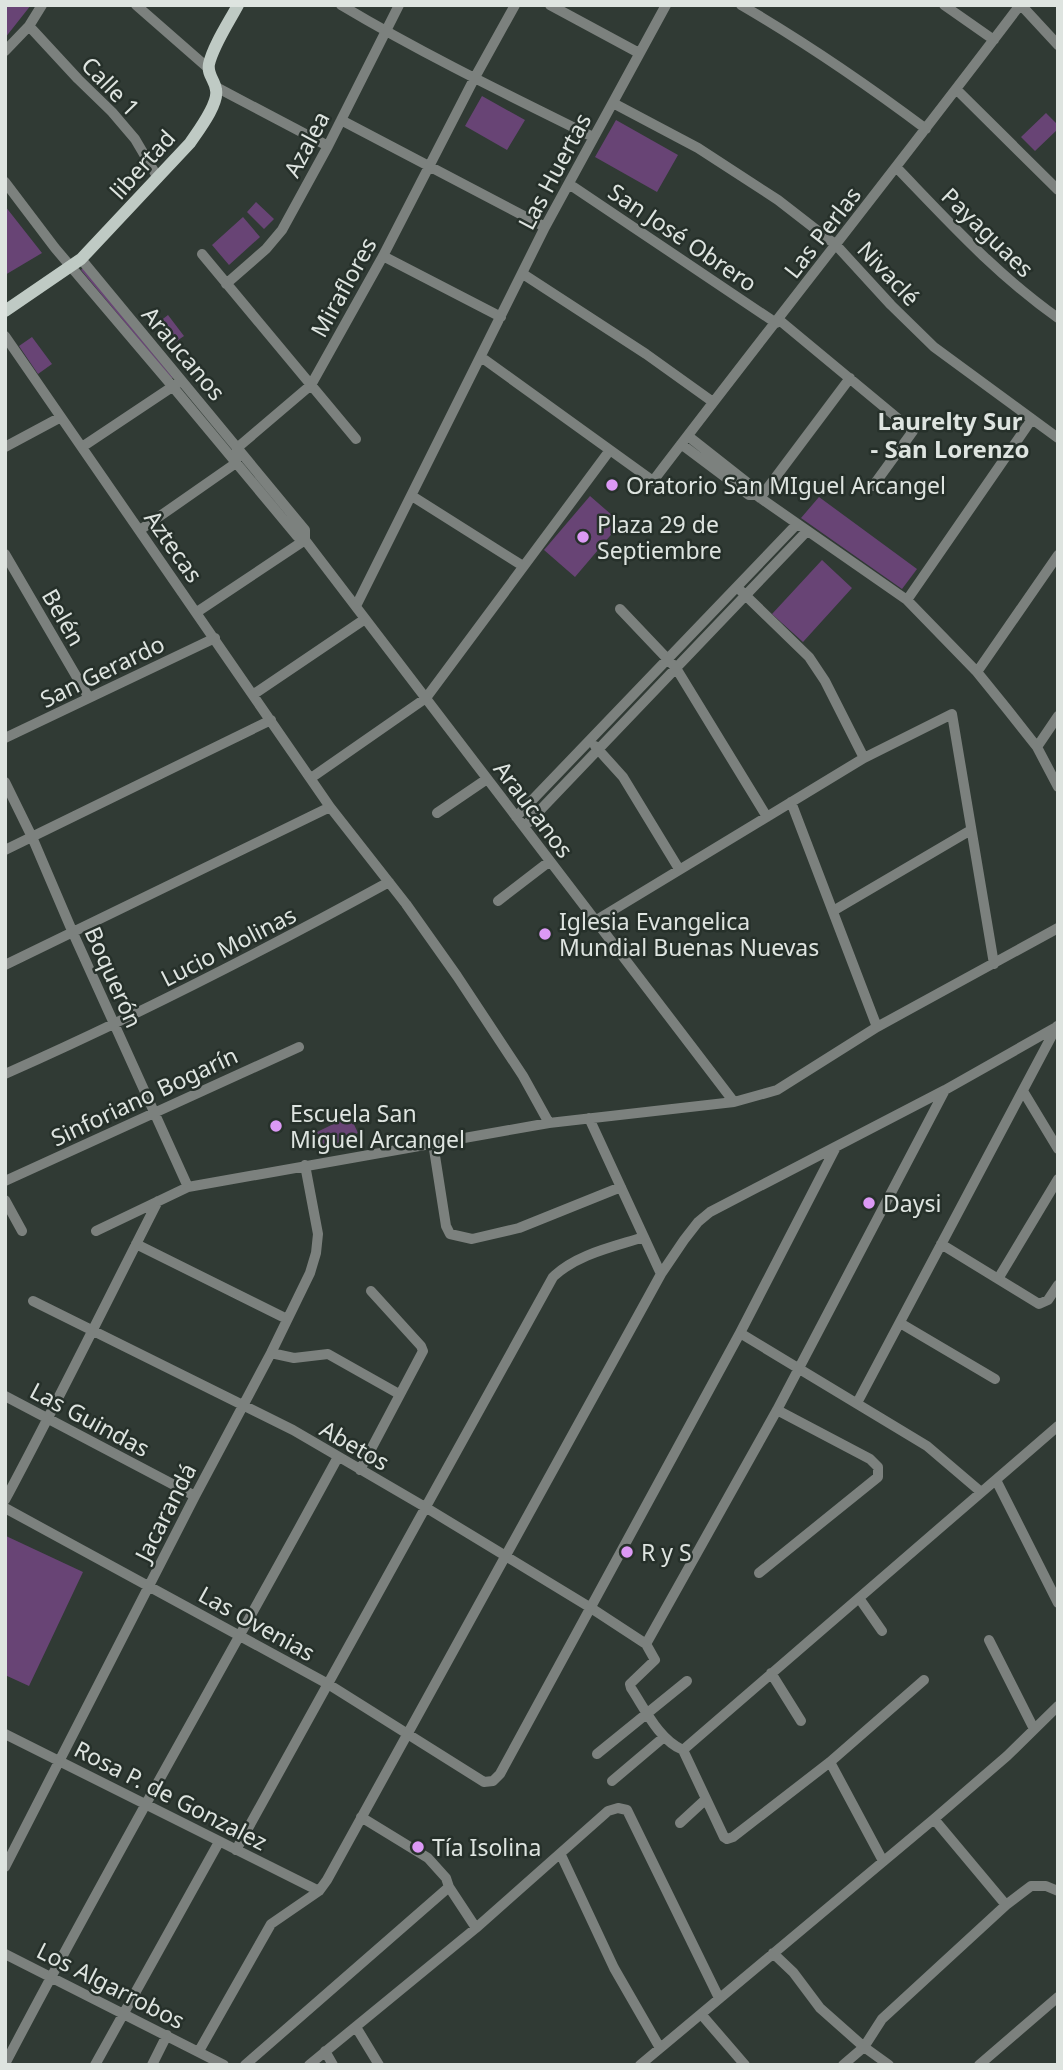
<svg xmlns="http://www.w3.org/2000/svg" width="1063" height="2070" font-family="'Noto Sans',sans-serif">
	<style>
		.green { fill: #684475 }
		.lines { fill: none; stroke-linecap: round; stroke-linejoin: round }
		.minor { stroke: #7c817e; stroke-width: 10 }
		.major { stroke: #bfcac4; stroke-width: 12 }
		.poi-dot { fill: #dc99f5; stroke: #26302a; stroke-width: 2.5 }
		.labels { text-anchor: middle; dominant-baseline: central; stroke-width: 5; stroke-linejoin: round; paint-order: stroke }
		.street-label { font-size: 23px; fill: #dee4e0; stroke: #26302a }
		.poi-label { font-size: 23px; fill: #dee4e0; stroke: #26302a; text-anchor: start }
		.neighbourhood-label { font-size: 24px; font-weight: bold; fill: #dee4e0; stroke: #26302a }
	</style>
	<rect width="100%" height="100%" fill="#303a34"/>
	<path class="green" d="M 5,5 L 31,5 L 5,38 Z
		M 482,96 L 525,120 L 507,150 L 465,126 Z
		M 1046,113 L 1058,125 L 1058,129 L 1035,151 L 1021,137 Z
		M 616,120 L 678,155 L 657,192 L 595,157 Z
		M 256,202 L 274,219 L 264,229 L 247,212 Z
		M 5,206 L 42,253 L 5,275 Z
		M 243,217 L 260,237 L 229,265 L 212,245 Z
		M 83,268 L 173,378 L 171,378 L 81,270 Z
		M 168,315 L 184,336 L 174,343 L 159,322 Z
		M 32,337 L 52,364 L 38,374 L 19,346 Z
		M 590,496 L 621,523 L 575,577 L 544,550 Z
		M 819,497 L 917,569 L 902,589 L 801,518 Z
		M 822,560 L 852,588 L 803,642 L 772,614 Z
		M 350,1116 L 358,1133 L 325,1149 L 317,1132 Z
		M 6,1536 L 83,1572 L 29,1686 L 5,1675 Z"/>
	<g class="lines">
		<path class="minor" d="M 136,5 L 208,68
			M 341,5 C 423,54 508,95 593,137
			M 550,5 L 639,53
			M 741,5 C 806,43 866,84 926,129
			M 944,5 L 994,40
			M 1021,5 L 1058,45
			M 29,26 L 78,79 L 112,112 L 135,139 L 158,178
			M 5,51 L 29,26 L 42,5
			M 216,87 L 328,146
			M 956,89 L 1058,190
			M 613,103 L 698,148 L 778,200 L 836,245 L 891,305 L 934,347 L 1058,438
			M 341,120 L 545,227
			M 897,168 C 949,222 996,274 1058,318
			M 5,182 L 55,248 L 173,387 L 297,536 L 300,539 L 305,539
			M 569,184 L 776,323
			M 202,254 L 356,439
			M 383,256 L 501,317
			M 81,259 L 305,530 L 305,540 L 734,1102
			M 523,274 L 646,354 L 713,402
			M 226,284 L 266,249 L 282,230 L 328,146 L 399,5
			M 778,319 L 913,431 L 873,486
			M 5,336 L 330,807 L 406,904 L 457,976 L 523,1076 L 549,1123
			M 481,357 L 653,481 C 774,322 899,165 1020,5
			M 688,436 L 754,488 L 756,495
			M 681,444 L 749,495 L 756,495 L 907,600 L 977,672 L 1007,709 L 1037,747 L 1058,787
			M 5,447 L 61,417
			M 82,447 L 178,383
			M 412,496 L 523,566
			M 760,498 L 850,378
			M 140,530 L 236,463 L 237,448 L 311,385 L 383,256 L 474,79 L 515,5
			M 5,554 L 89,698
			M 741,591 L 809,657 L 825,681 L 864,758
			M 907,600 L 1032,419
			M 356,606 L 545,227 L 666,5
			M 620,609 L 676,668 L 767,817
			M 197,612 L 305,540
			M 977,672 L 1058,555
			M 254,694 L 365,619
			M 5,738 L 215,638
			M 595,746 L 623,777 L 679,869
			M 1037,747 L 1058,716
			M 311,778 L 426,698 L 610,450
			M 5,782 L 32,837 L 73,933 L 188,1187
			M 791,802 L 877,1027
			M 437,813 L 487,779
			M 516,817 L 797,524
			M 524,827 L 807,531
			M 5,850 L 271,720
			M 498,901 L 550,861
			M 833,911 L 971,830
			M 595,921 L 864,758 L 952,714 L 994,964
			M 5,965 L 330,807
			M 5,1074 C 136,1016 263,951 389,882
			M 1023,1091 L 1058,1149
			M 589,1118 L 661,1274
			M 433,1143 L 446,1226 L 450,1234 L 472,1239 L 519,1228 L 621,1187
			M 5,1181 L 299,1047
			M 5,1200 L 22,1231
			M 96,1231 L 188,1187 L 549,1123 L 734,1102 L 777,1090 L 877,1027 L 1058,928
			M 136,1244 L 287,1319
			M 941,1244 L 1039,1304 L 1048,1300 L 1058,1285
			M 998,1279 L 1058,1179
			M 33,1301 L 293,1430 L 425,1507 L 591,1608 L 646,1644 L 655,1660 L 630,1684 L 631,1688 C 645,1709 659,1740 683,1750 L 724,1837 L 727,1839 L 733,1837 L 830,1762 L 924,1680
			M 900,1323 L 995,1379
			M 740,1333 L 927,1446 L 981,1492
			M 271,1353 L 294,1358 L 328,1354 L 399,1394
			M 5,1396 L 195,1496
			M 857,1403 L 1057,1026
			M 360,1470 L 423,1351 L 421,1346 L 371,1291
			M 996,1480 L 1058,1603
			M 5,1500 C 58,1401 107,1301 158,1201
			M 5,1508 L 328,1684 L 484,1782 L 493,1781 L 500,1774 L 740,1333 L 836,1147
			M 759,1573 L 878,1477 L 878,1467 L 870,1459 L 777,1410
			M 859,1598 L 882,1631
			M 989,1640 L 1034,1729
			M 646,1644 L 777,1410 L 945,1090
			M 771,1673 L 801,1721
			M 5,1734 L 319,1891
			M 683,1750 L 1058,1426
			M 597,1754 L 687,1681
			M 830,1762 L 883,1861
			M 612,1781 L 664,1737
			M 361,1817 L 428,1858 L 446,1878 L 449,1887 L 476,1928
			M 934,1819 L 1006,1905
			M 680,1823 L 706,1799
			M 236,1850 L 553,1277 C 577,1254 613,1247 644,1237
			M 561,1855 L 614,1968 L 660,2048
			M 5,1867 L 195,1496 L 271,1353 L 310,1273 L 316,1253 L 318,1234 L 305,1165
			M 773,1953 L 793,1972 L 820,2008 L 864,2047 L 889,2065
			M 5,1954 L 224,2065
			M 701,2014 L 745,2065
			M 356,2027 L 379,2065
			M 199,2051 L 271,1924 L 319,1891 L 327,1880 L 661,1274 L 684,1240 L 698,1222 L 710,1212 L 945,1090 L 1058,1026
			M 325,2051 L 333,2065
			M 5,2064 C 112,1859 228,1660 338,1457
			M 95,2065 L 219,1842
			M 152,2065 L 167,2035
			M 245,2065 L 449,1887
			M 309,2065 L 476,1928 L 608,1811 L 618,1808 L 627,1810 L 719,1998
			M 640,2065 L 934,1819 L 1007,1756 L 1058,1706
			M 843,2065 L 864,2047 L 882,2019 L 1006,1905 L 1031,1886 L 1046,1886 L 1058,1891
			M 979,2065 L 1058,1997"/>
		<path class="major" d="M 5,311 L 81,259 L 190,143 C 198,131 219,104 216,90 C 215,80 207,75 209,64 C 213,46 229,22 238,5"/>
	</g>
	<g class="poi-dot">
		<circle cx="612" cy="485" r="7"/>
		<circle cx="583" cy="537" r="7"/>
		<circle cx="545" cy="934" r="7"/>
		<circle cx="276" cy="1126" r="7"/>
		<circle cx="869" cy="1203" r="7"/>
		<circle cx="627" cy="1552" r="7"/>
		<circle cx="418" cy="1847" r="7"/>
	</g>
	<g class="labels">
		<g class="street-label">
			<text transform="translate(111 86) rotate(46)">Calle 1</text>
			<text transform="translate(306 144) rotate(-62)">Azalea</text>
			<text transform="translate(142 164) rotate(-48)">libertad</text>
			<text transform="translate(554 171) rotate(-62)">Las Huertas</text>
			<text transform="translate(822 232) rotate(-52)">Las Perlas</text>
			<text transform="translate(988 232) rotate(44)">Payaguaes</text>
			<text transform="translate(683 237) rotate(34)">San José Obrero</text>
			<text transform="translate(889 273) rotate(47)">Nivaclé</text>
			<text transform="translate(343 287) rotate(-61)">Miraflores</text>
			<text transform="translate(184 353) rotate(50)">Araucanos</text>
			<text transform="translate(174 546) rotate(55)">Aztecas</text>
			<text transform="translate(64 617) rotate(60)">Belén</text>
			<text transform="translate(102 671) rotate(-26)">San Gerardo</text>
			<text transform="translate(534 809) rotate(53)">Araucanos</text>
			<text transform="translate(228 946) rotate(-27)">Lucio Molinas</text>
			<text transform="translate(114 977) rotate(66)">Boquerón</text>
			<text transform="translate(144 1096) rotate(-25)">Sinforiano Bogarín</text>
			<text transform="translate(90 1419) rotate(28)">Las Guindas</text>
			<text transform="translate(355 1445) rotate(30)">Abetos</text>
			<text transform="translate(165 1512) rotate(-63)">Jacarandá</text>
			<text transform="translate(257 1623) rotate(29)">Las Ovenias</text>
			<text transform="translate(171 1795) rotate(27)">Rosa P. de Gonzalez</text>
			<text transform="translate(111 1985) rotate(27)">Los Algarrobos</text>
		</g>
		<g class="poi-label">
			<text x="626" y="485">Oratorio San MIguel Arcangel</text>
			<text x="597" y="524">Plaza 29 de<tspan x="597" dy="26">Septiembre</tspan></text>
			<text x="559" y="921">Iglesia Evangelica<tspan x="559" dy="26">Mundial Buenas Nuevas</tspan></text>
			<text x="290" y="1113">Escuela San<tspan x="290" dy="26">Miguel Arcangel</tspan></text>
			<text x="883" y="1203">Daysi</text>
			<text x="641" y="1552">R y S</text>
			<text x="432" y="1847">Tía Isolina</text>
		</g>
		<g class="neighbourhood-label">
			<text x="950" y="420">Laurelty Sur<tspan x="950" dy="28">- San Lorenzo</tspan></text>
		</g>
	</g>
	<rect width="1063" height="2070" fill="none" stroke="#dee4e0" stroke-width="14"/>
</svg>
